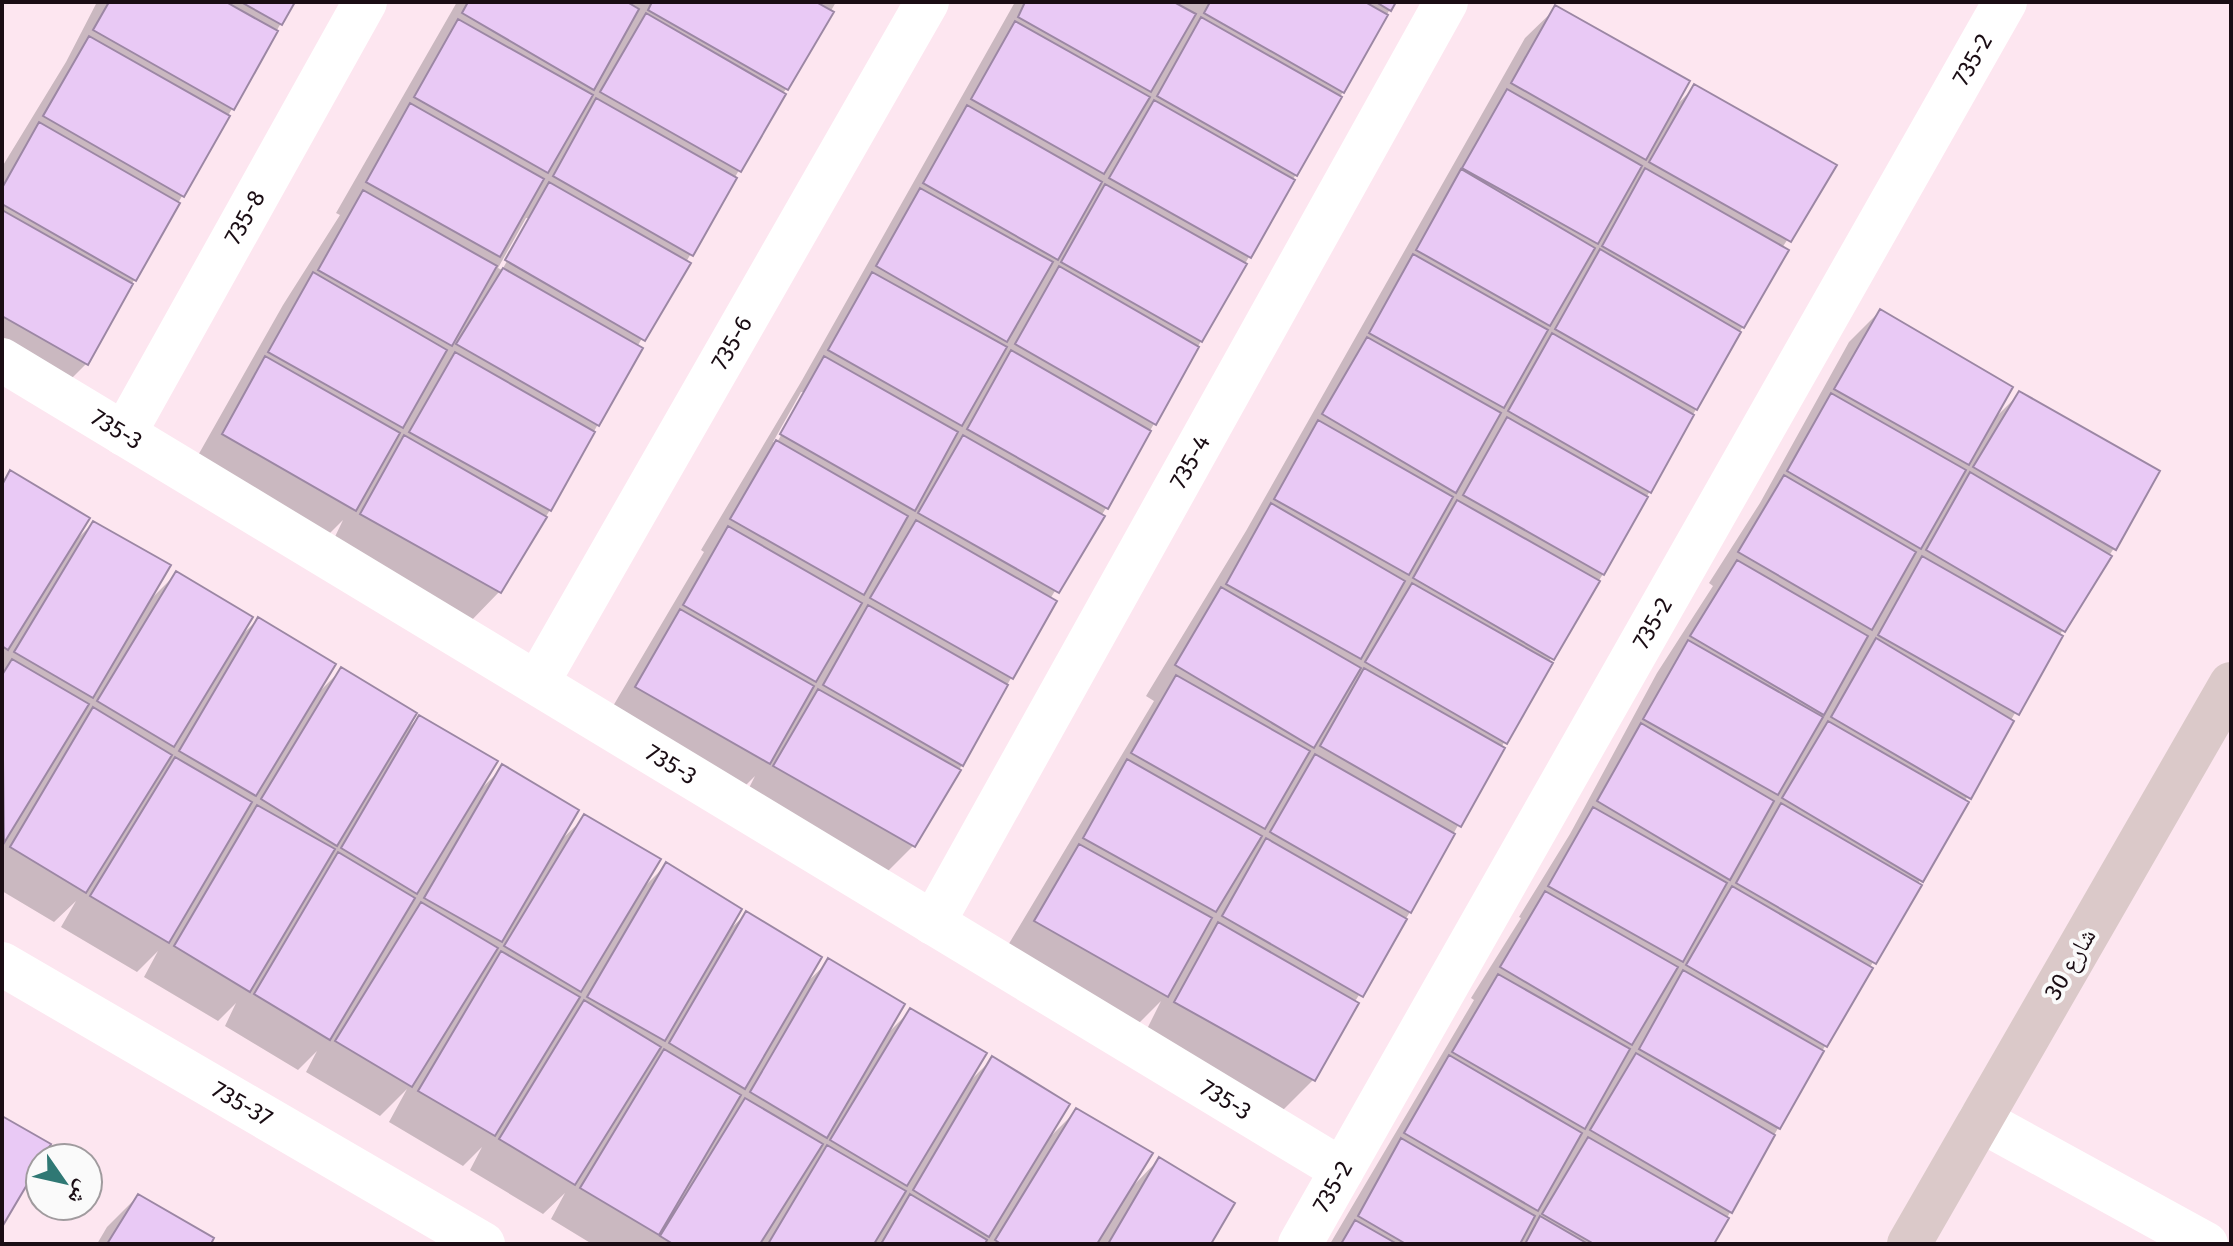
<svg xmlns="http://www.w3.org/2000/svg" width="2233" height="1246" font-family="'Fira Sans','Noto Naskh Arabic',sans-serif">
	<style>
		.shadow { fill: #0003; fill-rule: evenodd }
		.building { fill: #e9c9f5; stroke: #9c87a4; stroke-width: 2 }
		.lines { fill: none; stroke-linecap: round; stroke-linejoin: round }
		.street { stroke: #fff; stroke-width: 44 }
		.secondary { stroke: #dbc9c9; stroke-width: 44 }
		.labels { text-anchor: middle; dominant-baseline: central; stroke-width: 8; stroke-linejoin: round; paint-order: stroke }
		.street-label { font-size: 24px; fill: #1a0d14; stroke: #fafafa }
	</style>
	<rect width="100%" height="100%" fill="#fde6f0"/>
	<path class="shadow" d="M 97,2 L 293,2 L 86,364 L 56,394 L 2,364 L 2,167 L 66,62 Z
		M 457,2 L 836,2 L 637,347 L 640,349 L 550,510 L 499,592 L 469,623 L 331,545 L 343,520 L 323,540 L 192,466 L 283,305 L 340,215 L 336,213 ZM 526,218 L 531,218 L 502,270 L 498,268 Z
		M 1015,2 L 1394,2 L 1106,508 L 1050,599 L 1054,602 L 962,765 L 914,845 L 883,876 L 744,798 L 755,776 L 738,793 L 606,718 L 704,552 L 701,550 L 801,382 ZM 801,392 L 806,392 L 776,444 L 773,442 Z
		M 1556,8 L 1675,107 L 1694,87 L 1834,166 L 1782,248 L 1786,250 L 1603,574 L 1548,663 L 1410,912 L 1354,1003 L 1313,1080 L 1282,1111 L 1145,1033 L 1161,1001 L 1135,1027 L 1004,952 L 1154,701 L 1146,696 L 1246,531 L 1525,38 Z
		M 1880,311 L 1994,419 L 2020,393 L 2114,548 L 2059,636 L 1712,1244 L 1330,1244 L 1474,1000 L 1471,998 L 1521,918 L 1519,917 L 1570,834 L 1657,673 L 1713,586 L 1709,583 L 1760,503 L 1849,342 Z
		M 11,473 L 74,542 L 93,523 L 150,600 L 177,573 L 239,638 L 258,619 L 319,692 L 341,670 L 407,729 L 419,717 L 481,789 L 503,767 L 561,840 L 585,817 L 644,887 L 666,865 L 728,931 L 746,914 L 807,982 L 829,961 L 887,1034 L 911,1010 L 970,1081 L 992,1059 L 1048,1139 L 1077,1110 L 1134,1185 L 1159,1159 L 1209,1244 L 592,1244 L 551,1219 L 565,1193 L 543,1214 L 470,1170 L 482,1147 L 463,1166 L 389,1122 L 407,1089 L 380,1116 L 306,1072 L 317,1051 L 298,1070 L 225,1026 L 236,1003 L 218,1021 L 144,977 L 158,951 L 137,972 L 61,927 L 76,901 L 54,922 L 2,891 L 2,482 Z
		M 138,1196 L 208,1244 L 97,1244 L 107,1227 Z"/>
	<path class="building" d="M 109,2 L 226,2 L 278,31 L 234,110 L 93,30 Z
		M 241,2 L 295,2 L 282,25 Z
		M 468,2 L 627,2 L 639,9 L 594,90 L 462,13 Z
		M 652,2 L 816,2 L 834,12 L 788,90 L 648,10 Z
		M 1025,2 L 1174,2 L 1196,14 L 1151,92 L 1018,17 Z
		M 1210,2 L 1365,2 L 1388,15 L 1344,93 L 1204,13 Z
		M 1376,2 L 1396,2 L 1391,11 Z
		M 1555,5 L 1690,81 L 1646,160 L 1511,83 Z
		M 646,13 L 786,94 L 741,172 L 600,92 Z
		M 1201,17 L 1342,97 L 1297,176 L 1157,96 Z
		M 458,19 L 593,95 L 548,173 L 414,97 Z
		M 1015,21 L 1150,97 L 1104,174 L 971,99 Z
		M 89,36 L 230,116 L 184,197 L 43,116 Z
		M 1694,84 L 1837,165 L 1791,242 L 1649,162 Z
		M 1507,89 L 1642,166 L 1598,244 L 1462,168 Z
		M 596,98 L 737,178 L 693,256 L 553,176 Z
		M 1154,100 L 1295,180 L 1251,258 L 1109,178 Z
		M 410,103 L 544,179 L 500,257 L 366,182 Z
		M 967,105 L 1102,182 L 1058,260 L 923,183 Z
		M 39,122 L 180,203 L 136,281 L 2,204 L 2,188 Z
		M 1645,168 L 1789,250 L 1744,328 L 1602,246 Z
		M 1461,169 L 1595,248 L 1550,326 L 1416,250 Z
		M 549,182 L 691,263 L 645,341 L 505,260 Z
		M 1105,184 L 1247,264 L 1202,342 L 1061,262 Z
		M 920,188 L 1053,262 L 1007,342 L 876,266 Z
		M 363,190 L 497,266 L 452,346 L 318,270 Z
		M 2,210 L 133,284 L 88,365 L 2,316 Z
		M 1600,249 L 1741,332 L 1697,410 L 1555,329 Z
		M 1413,254 L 1548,330 L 1504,408 L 1369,333 Z
		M 1059,266 L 1199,347 L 1156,425 L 1015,344 Z
		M 503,268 L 643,348 L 599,426 L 456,344 Z
		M 313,272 L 447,350 L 403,428 L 268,352 Z
		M 872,272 L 1007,347 L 962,426 L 828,350 Z
		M 1880,309 L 2013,387 L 1969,465 L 1834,389 Z
		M 1552,333 L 1694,415 L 1651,493 L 1508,411 Z
		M 1367,337 L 1501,413 L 1456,493 L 1322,414 Z
		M 1011,350 L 1151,431 L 1108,509 L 967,429 Z
		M 455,352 L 595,432 L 551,511 L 409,432 Z
		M 265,356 L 400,433 L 356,511 L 222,434 Z
		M 824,356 L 958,432 L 915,511 L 780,434 Z
		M 2019,391 L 2160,471 L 2116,550 L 1973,467 Z
		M 1831,393 L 1966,470 L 1921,549 L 1787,471 Z
		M 1507,417 L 1648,497 L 1604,575 L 1463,495 Z
		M 1318,420 L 1453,497 L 1409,575 L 1274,499 Z
		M 404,435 L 547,517 L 501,593 L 360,514 Z
		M 963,435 L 1105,516 L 1059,593 L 918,513 Z
		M 776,440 L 908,516 L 864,595 L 730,519 Z
		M 10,470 L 90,518 L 8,650 L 2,646 L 2,485 Z
		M 1970,472 L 2112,556 L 2065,632 L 1926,550 Z
		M 1784,475 L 1916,552 L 1872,630 L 1738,552 Z
		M 1457,500 L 1600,581 L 1554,660 L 1413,578 Z
		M 1271,503 L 1405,581 L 1361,659 L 1226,584 Z
		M 916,520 L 1057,601 L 1013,679 L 870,598 Z
		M 93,521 L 171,565 L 93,698 L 14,652 Z
		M 728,526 L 862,603 L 816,682 L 683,605 Z
		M 1922,556 L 2063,636 L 2019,715 L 1878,635 Z
		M 1737,560 L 1868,636 L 1824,715 L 1690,636 Z
		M 176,571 L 253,617 L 174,747 L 97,701 Z
		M 1412,583 L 1553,663 L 1507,744 L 1365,662 Z
		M 1221,587 L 1361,668 L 1314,748 L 1175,665 Z
		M 868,605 L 1008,685 L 963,766 L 823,685 Z
		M 680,609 L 814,686 L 770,764 L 635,687 Z
		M 258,617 L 336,664 L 256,796 L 179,751 Z
		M 1876,638 L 2014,721 L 1971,799 L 1831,717 Z
		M 1688,640 L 1823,717 L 1778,795 L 1643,719 Z
		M 12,659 L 89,704 L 4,843 L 2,675 Z
		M 341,667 L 417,713 L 337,846 L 261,799 Z
		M 1364,668 L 1505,748 L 1461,827 L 1320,746 Z
		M 1176,675 L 1310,751 L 1265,829 L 1131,753 Z
		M 818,689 L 961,770 L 915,847 L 773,766 Z
		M 93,707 L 172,755 L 86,893 L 10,847 Z
		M 419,715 L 498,761 L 417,894 L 341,848 Z
		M 1828,721 L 1969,802 L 1923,882 L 1782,798 Z
		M 1641,723 L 1774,801 L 1730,880 L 1597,801 Z
		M 1315,754 L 1455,834 L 1411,913 L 1270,832 Z
		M 175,757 L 252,802 L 169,943 L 90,896 Z
		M 1127,759 L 1262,836 L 1216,912 L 1083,838 Z
		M 502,764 L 579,810 L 502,942 L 424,898 Z
		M 1781,803 L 1922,885 L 1876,964 L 1736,883 Z
		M 257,805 L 335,849 L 250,992 L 174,946 Z
		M 1593,807 L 1727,883 L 1683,962 L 1548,886 Z
		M 584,814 L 661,859 L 581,992 L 504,946 Z
		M 1266,838 L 1407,919 L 1363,997 L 1222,916 Z
		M 1079,844 L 1212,918 L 1168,997 L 1034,921 Z
		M 338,852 L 415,898 L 330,1040 L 254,994 Z
		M 666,862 L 742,909 L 665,1041 L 587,997 Z
		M 1732,886 L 1873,968 L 1827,1047 L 1686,965 Z
		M 1545,891 L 1678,967 L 1632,1045 L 1500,967 Z
		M 421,902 L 498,948 L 412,1087 L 335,1041 Z
		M 746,911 L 822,957 L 745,1089 L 669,1043 Z
		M 1218,922 L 1359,1003 L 1315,1081 L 1174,1002 Z
		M 501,951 L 580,997 L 495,1136 L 418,1091 Z
		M 828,958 L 905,1004 L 827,1138 L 750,1092 Z
		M 1683,970 L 1824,1051 L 1780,1129 L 1639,1049 Z
		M 1498,974 L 1630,1049 L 1585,1129 L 1452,1052 Z
		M 584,1000 L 661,1047 L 575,1185 L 499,1139 Z
		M 910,1008 L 987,1053 L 907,1186 L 830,1140 Z
		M 664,1049 L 741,1095 L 659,1235 L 580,1188 Z
		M 1636,1053 L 1775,1135 L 1732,1213 L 1590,1130 Z
		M 1449,1055 L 1582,1133 L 1538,1211 L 1404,1133 Z
		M 992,1056 L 1070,1104 L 989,1237 L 913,1190 Z
		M 745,1098 L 823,1144 L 760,1244 L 673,1244 L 660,1236 Z
		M 1076,1108 L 1153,1153 L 1097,1244 L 1001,1244 L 995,1240 Z
		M 2,1116 L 51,1144 L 2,1227 Z
		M 1588,1137 L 1729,1218 L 1714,1244 L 1594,1244 L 1542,1214 Z
		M 1401,1138 L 1535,1216 L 1520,1244 L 1406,1244 L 1358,1216 Z
		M 827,1145 L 906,1191 L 874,1244 L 768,1244 Z
		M 1159,1157 L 1235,1203 L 1211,1244 L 1108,1244 Z
		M 138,1194 L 214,1238 L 211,1244 L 107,1244 Z
		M 910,1194 L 987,1240 L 985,1244 L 881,1244 Z
		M 1540,1216 L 1588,1244 L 1525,1244 Z
		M 1355,1220 L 1397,1244 L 1341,1244 Z"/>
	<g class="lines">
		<g class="street">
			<path id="s1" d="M 2,360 L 1342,1170"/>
			<path id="s2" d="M 124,434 L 365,2"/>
			<path id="s3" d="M 537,683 L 927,2"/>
			<path id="s4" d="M 933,923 L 1446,2"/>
			<path id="s5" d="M 2,964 L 483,1244"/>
			<path d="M 1980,1120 L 2206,1244"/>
			<path id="s6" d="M 1300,1244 L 2005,2"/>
		</g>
		<path class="secondary" d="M 1909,1244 L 2231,684"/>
	</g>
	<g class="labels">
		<g class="street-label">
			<text stroke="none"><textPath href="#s6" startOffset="1362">735-2</textPath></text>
			<text stroke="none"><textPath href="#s2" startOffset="248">735-8</textPath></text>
			<text stroke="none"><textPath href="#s3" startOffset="392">735-6</textPath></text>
			<text stroke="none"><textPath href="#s1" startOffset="134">735-3</textPath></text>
			<text stroke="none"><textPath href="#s4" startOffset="528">735-4</textPath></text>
			<text stroke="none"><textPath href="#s6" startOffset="714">735-2</textPath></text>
			<text stroke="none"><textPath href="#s1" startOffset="782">735-3</textPath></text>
			<text transform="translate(2070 964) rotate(-60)">شارع 30</text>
			<text stroke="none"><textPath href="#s1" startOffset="1430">735-3</textPath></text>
			<text stroke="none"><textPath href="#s5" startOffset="278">735-37</textPath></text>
			<text stroke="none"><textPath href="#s6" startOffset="66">735-2</textPath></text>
		</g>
	</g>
	<rect width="2233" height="1246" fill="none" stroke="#1a0d14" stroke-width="8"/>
	<g transform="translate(64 1182) rotate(124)"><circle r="38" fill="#fafafa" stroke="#a09b9e" stroke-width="2"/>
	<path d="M0-6L14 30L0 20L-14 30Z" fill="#2f7874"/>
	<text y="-12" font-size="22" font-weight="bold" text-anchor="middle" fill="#1a0d14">ش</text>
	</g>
</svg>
